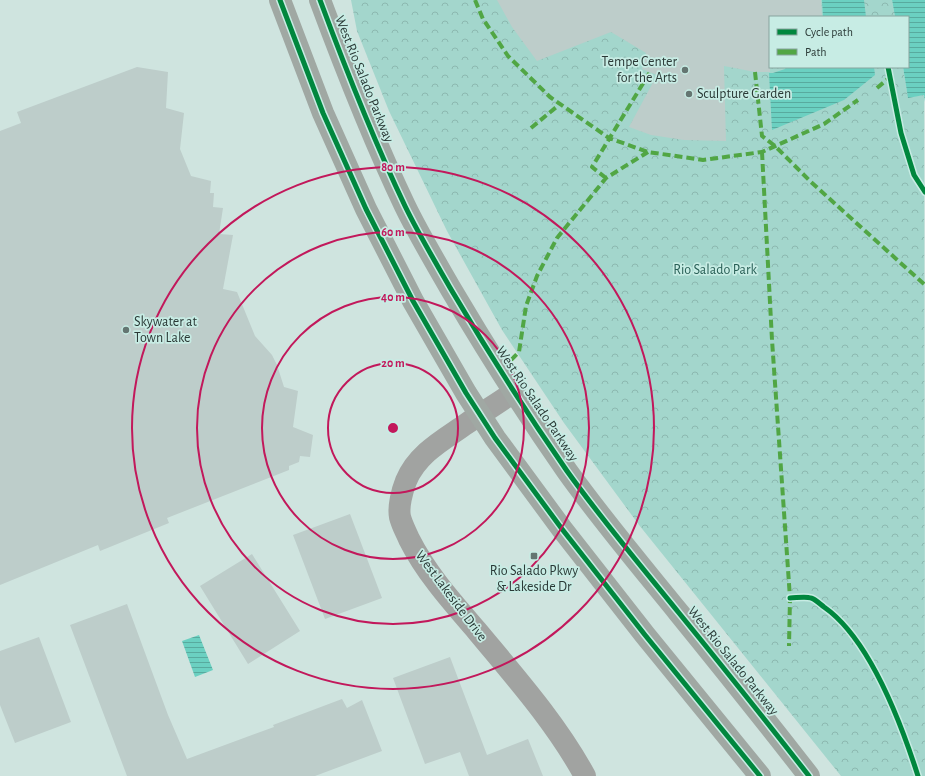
<svg xmlns="http://www.w3.org/2000/svg" width="925" height="776" font-family="'Alegreya Sans',sans-serif">
	<style>
		.park { fill: url(#park-crowns) }
		.water { fill: url(#water-rules) }
		.building { fill: #bdcdca }
		.lines { fill: none; stroke-linecap: round; stroke-linejoin: round }
		.minor { stroke: #a1a3a1; stroke-width: 22 }
		.major { stroke: #a0a8a3; stroke-width: 22 }
		.quiet { stroke: #51a644; stroke-width: 4; stroke-dasharray: 8 4; stroke-linecap: butt }
		.cycleway-casing { stroke: #c7ece4; stroke-width: 8 }
		.cycleway { stroke: #00873e; stroke-width: 5 }
		.ring { fill: none; stroke: #c2185b; stroke-width: 2 }
		.poi-dot { fill: #647571; stroke: #c7ece4; stroke-width: 1.5 }
		.labels { text-anchor: middle; dominant-baseline: central; stroke-width: 3.5; stroke-linejoin: round; paint-order: stroke }
		.poi-label { font-size: 14px; fill: #2a3936; stroke: #c7ece4; text-anchor: start }
		.street-label { font-size: 14px; fill: #2a3936; stroke: #c7ece4 }
		.park-label { font-size: 14px; fill: #295f56; stroke: #c7ece4 }
		.centre { fill: #c2185b; stroke: #c7ece4; stroke-width: 2 }
		.ring-label { font-size: 12px; text-anchor: middle; font-weight: bold; fill: #c2185b; stroke: #c7ece4; stroke-width: 3.5; stroke-linejoin: round; paint-order: stroke }
	</style>
	<defs>
		<pattern id="park-crowns" width="20" height="18" patternUnits="userSpaceOnUse"><rect width="20" height="18" fill="#a3d6cc"/><path d="M2 6a3 3 0 1 1 6 0M12 15a3 3 0 1 1 6 0" fill="none" stroke="#8cb8b0"/></pattern>
		<pattern id="water-rules" width="6" height="5" patternUnits="userSpaceOnUse"><rect width="6" height="5" fill="#6bd0c1"/><path d="M0 2.5h6" fill="none" stroke="#58aa9e"/></pattern>
	</defs>
	<rect width="100%" height="100%" fill="#cfe4df"/>
	<path class="park" d="M 351,0 L 892,0 L 895,17 L 770,17 L 770,67 L 903,67 L 908,97 L 924,95 L 925,776 L 841,776 L 639,525 L 564,423 L 502,330 L 447,231 L 389,111 L 357,31 Z"/>
	<path class="water" d="M 822,0 L 864,0 L 866,17 L 823,17 Z
		M 892,0 L 925,0 L 925,102 L 924,95 L 908,98 L 903,67 L 908,67 L 908,17 L 895,17 Z
		M 786,67 L 874,67 L 875,75 L 844,100 L 772,130 L 769,73 L 773,73 L 785,69 Z
		M 199,635 L 213,670 L 195,677 L 182,641 Z"/>
	<path class="building" d="M 497,0 L 821,0 L 822,17 L 770,17 L 770,72 L 755,72 L 724,66 L 726,141 L 684,140 L 651,135 L 629,127 L 657,75 L 642,69 L 646,53 L 611,32 L 537,61 L 512,27 Z
		M 137,67 L 168,72 L 166,108 L 184,113 L 180,149 L 191,176 L 211,181 L 210,193 L 214,193 L 213,207 L 223,208 L 219,234 L 233,235 L 223,289 L 237,292 L 255,336 L 272,355 L 277,365 L 284,387 L 298,391 L 293,427 L 313,435 L 310,457 L 300,456 L 299,462 L 289,466 L 289,470 L 167,518 L 169,523 L 100,551 L 98,545 L 0,585 L 0,131 L 21,123 L 17,112 Z
		M 350,514 L 382,598 L 325,619 L 293,535 Z
		M 252,554 L 300,631 L 248,664 L 200,586 Z
		M 127,604 L 168,715 L 187,759 L 274,727 L 273,725 L 342,699 L 347,708 L 362,700 L 382,751 L 315,776 L 127,776 L 70,625 Z
		M 39,637 L 71,722 L 15,743 L 0,705 L 0,651 Z
		M 450,657 L 487,755 L 528,739 L 543,776 L 469,776 L 460,752 L 425,764 L 393,678 Z"/>
	<g class="lines">
		<path class="minor" d="M 514,392 C 498,403 482,413 466,424 C 443,440 417,454 406,481 C 402,491 398,507 400,517 C 402,525 406,532 409,539 C 426,573 452,602 477,631 C 516,678 556,723 585,776"/>
		<path class="major" d="M 280,0 L 323,113 L 366,209 L 413,301 L 466,393 L 495,438 L 562,529 L 645,635 L 760,776
			M 320,0 C 346,70 373,139 405,206 C 419,235 436,263 452,291 C 488,352 526,412 567,471 C 602,520 641,566 679,613 C 723,667 766,721 809,776"/>
		<path class="quiet" d="M 475,0 L 483,19 L 508,56 L 550,97 L 609,138 L 648,152 L 703,160 L 762,152 L 824,124 L 858,100
			M 755,72 L 762,136 L 775,146 L 811,182 L 925,285
			M 877,88 L 889,78
			M 531,128 L 560,104
			M 762,152 L 772,340 L 790,598 L 789,646
			M 606,178 L 592,167 L 650,72
			M 511,360 L 519,352 L 526,306 L 537,276 L 557,238 L 606,178 L 648,152"/>
		<defs>
			<path id="cycleway" d="M 280,0 L 323,113 L 366,209 L 413,301 L 466,393 L 495,438 L 562,529 L 645,635 L 760,776
				M 320,0 C 346,70 373,139 405,206 C 419,235 436,263 452,291 C 488,352 526,412 567,471 C 602,520 641,566 679,613 C 723,667 766,721 809,776
				M 888,67 L 901,133 L 914,175 L 925,192
				M 790,598 C 796,598 805,596 811,598 C 815,599 820,604 824,607 C 870,639 901,723 918,776"/>
		</defs>
		<use href="#cycleway" class="cycleway-casing"/>
		<use href="#cycleway" class="cycleway"/>
	</g>
	<g class="ring">
		<circle cx="393" cy="428" r="65"/>
		<circle cx="393" cy="428" r="131"/>
		<circle cx="393" cy="428" r="196"/>
		<circle cx="393" cy="428" r="261"/>
	</g>
	<g class="poi-dot">
		<circle cx="685" cy="70" r="4"/>
		<circle cx="689" cy="94" r="4"/>
		<circle cx="126" cy="330" r="4"/>
		<rect x="530" y="552" width="8" height="8" rx="2"/>
	</g>
	<g class="labels">
		<g class="poi-label">
			<text x="677" y="62" text-anchor="end">Tempe Center<tspan x="677" dy="16">for the Arts</tspan></text>
			<text x="697" y="94">Sculpture Garden</text>
			<text x="134" y="322">Skywater at<tspan x="134" dy="16">Town Lake</tspan></text>
			<text x="534" y="571" text-anchor="middle">Rio Salado Pkwy<tspan x="534" dy="16">&amp; Lakeside Dr</tspan></text>
		</g>
		<g class="street-label">
			<text transform="translate(364 79) rotate(68)">West Rio Salado Parkway</text>
			<text transform="translate(537 404) rotate(56)">West Rio Salado Parkway</text>
			<text transform="translate(451 596) rotate(53)">West Lakeside Drive</text>
			<text transform="translate(733 661) rotate(51)">West Rio Salado Parkway</text>
		</g>
		<g class="park-label">
			<text x="715" y="270">Rio Salado Park</text>
		</g>
	</g>
	<circle cx="393" cy="428" r="6" class="centre"/>
	<g class="ring-label">
		<text x="393" y="171">80 m</text>
		<text x="393" y="236">60 m</text>
		<text x="393" y="301">40 m</text>
		<text x="393" y="367">20 m</text>
	</g>
	<rect x="769" y="16" width="140" height="52" fill="#c7ece4" stroke="#88a49e"/>
	<rect x="777" y="29" width="20" height="6" fill="#00873e" stroke="#88a49e"/>
	<text x="805" y="36" font-size="12" fill="#2a3936">Cycle path</text>
	<rect x="777" y="49" width="20" height="6" fill="#51a644" stroke="#88a49e"/>
	<text x="805" y="56" font-size="12" fill="#2a3936">Path</text>
</svg>
